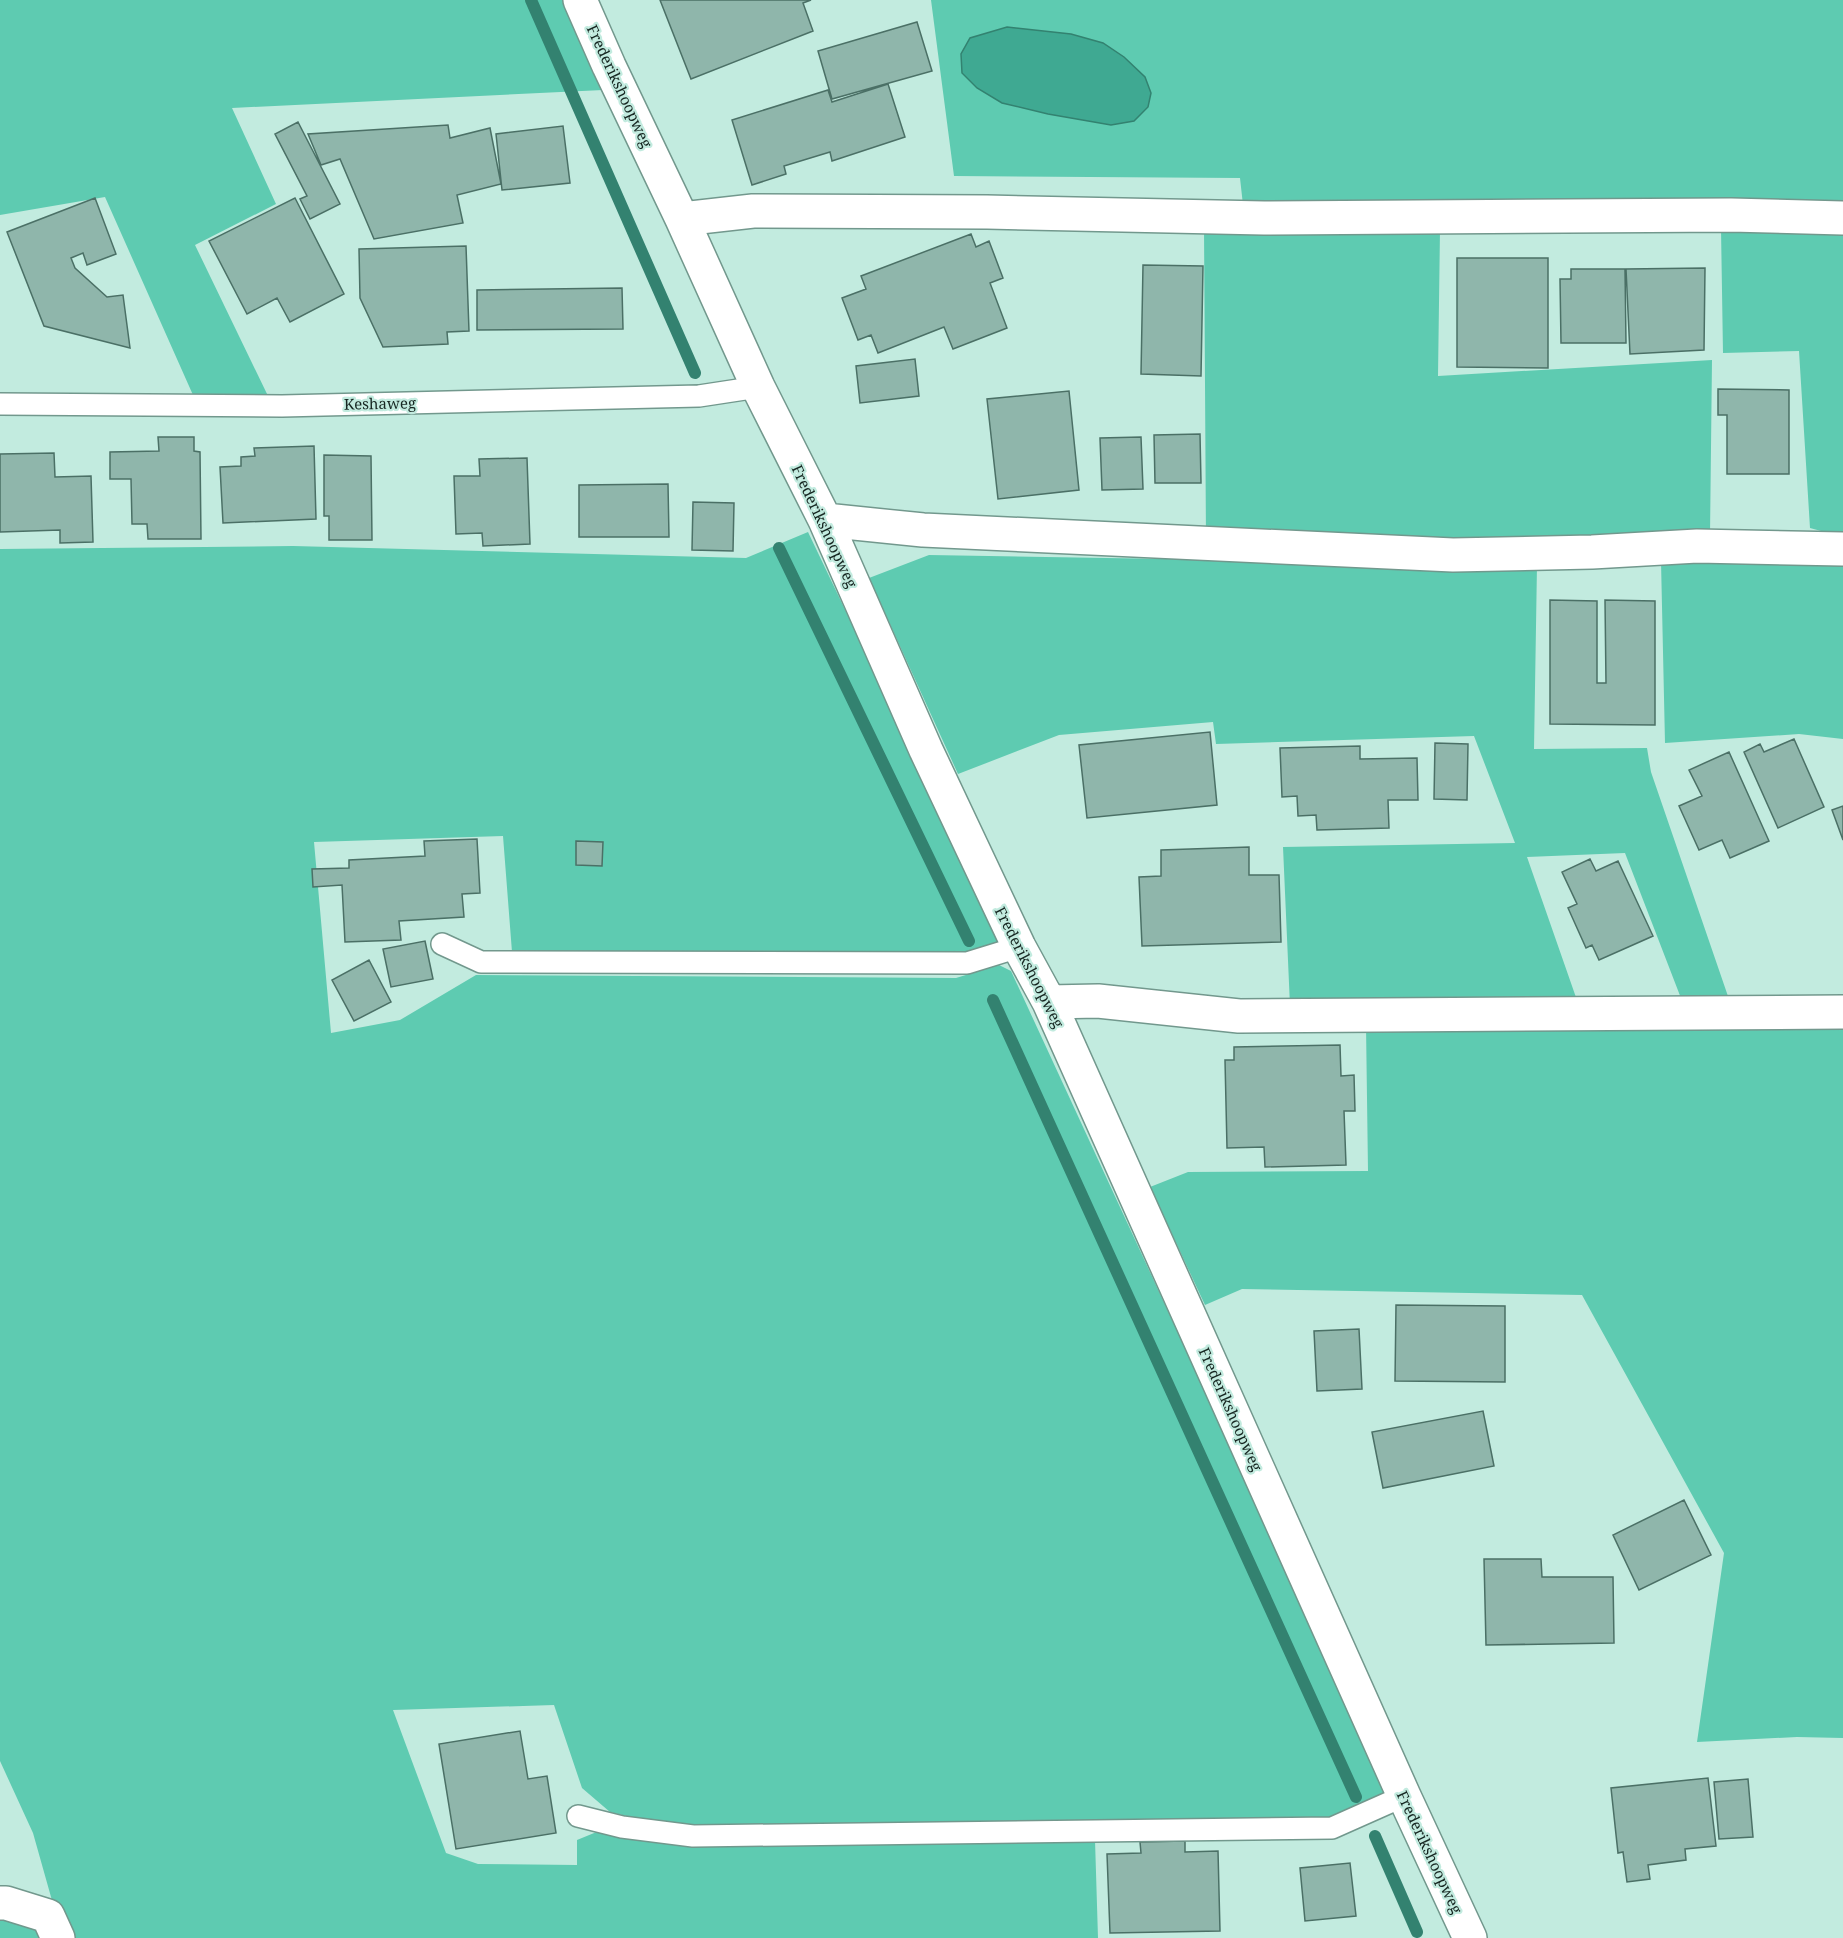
<svg xmlns="http://www.w3.org/2000/svg" width="1843" height="1938" font-family="'Noto Serif',serif">
	<style>
		.green { fill: #5ecbb1 }
		.water { fill: #3fa992; stroke: #338270; stroke-width: 1.5 }
		.lines { fill: none; stroke-linecap: round; stroke-linejoin: round }
		.stream { stroke: #338270; stroke-width: 12 }
		.building { fill: #8fb6ab; stroke: #4b7066; stroke-width: 1.5 }
		.service-casing { stroke: #72988d; stroke-width: 24 }
		.minor-casing { stroke: #72988d; stroke-width: 36 }
		.service { stroke: #fff; stroke-width: 21 }
		.minor { stroke: #fff; stroke-width: 33 }
		.labels { text-anchor: middle; dominant-baseline: central; stroke-width: 4.5; stroke-linejoin: round; paint-order: stroke }
		.street-label { font-size: 15px; fill: #162621; stroke: #c2ebdf }
	</style>
	<rect width="100%" height="100%" fill="#c2ebdf"/>
	<path class="green" d="M 0,0 L 563,0 L 603,90 L 232,108 L 276,204 L 195,245 L 268,396 L 193,395 L 105,197 L 0,215 Z
		M 931,0 L 1843,0 L 1843,207 L 1243,205 L 1240,178 L 954,176 Z
		M 1204,227 L 1440,230 L 1438,376 L 1712,360 L 1710,535 L 1592,546 L 1206,541 Z
		M 1721,228 L 1843,231 L 1843,537 L 1810,528 L 1799,351 L 1723,353 Z
		M 808,532 L 1000,934 L 1000,943 L 966,957 L 512,952 L 503,836 L 314,842 L 331,1033 L 400,1020 L 476,975 L 956,978 L 999,965 L 1011,971 L 1384,1779 L 1386,1793 L 1330,1819 L 714,1827 L 663,1825 L 610,1812 L 582,1788 L 554,1705 L 393,1710 L 446,1853 L 478,1864 L 577,1865 L 577,1840 L 599,1831 L 622,1837 L 685,1846 L 1095,1840 L 1098,1938 L 71,1938 L 53,1904 L 33,1833 L 0,1761 L 0,549 L 293,546 L 746,558 Z
		M 1843,554 L 1843,739 L 1799,734 L 1665,743 L 1661,561 Z
		M 929,555 L 1537,565 L 1534,749 L 1647,748 L 1651,772 L 1731,1005 L 1684,1006 L 1625,853 L 1527,857 L 1579,1006 L 1290,1006 L 1283,847 L 1515,843 L 1474,736 L 1216,744 L 1213,722 L 1059,735 L 958,774 L 869,578 Z
		M 1843,1024 L 1843,1738 L 1797,1737 L 1697,1742 L 1724,1553 L 1582,1295 L 1242,1289 L 1205,1305 L 1150,1187 L 1188,1172 L 1368,1171 L 1366,1025 Z
		M 0,1915 L 34,1927 L 47,1938 L 0,1938 Z"/>
	<path class="water" d="M 1007,27 L 1071,34 L 1103,43 L 1124,57 L 1145,77 L 1151,93 L 1148,107 L 1134,121 L 1111,125 L 1048,114 L 1002,103 L 977,88 L 962,73 L 961,54 L 970,38 Z"/>
	<g class="lines">
		<path class="stream" d="M 531,0 L 695,373
			M 779,548 L 969,941
			M 993,1000 L 1356,1797
			M 1375,1836 L 1417,1932"/>
	</g>
	<path class="building" d="M 660,0 L 811,0 L 803,3 L 813,31 L 691,79 Z
		M 917,22 L 932,71 L 832,99 L 818,51 Z
		M 888,84 L 905,137 L 832,161 L 830,152 L 784,166 L 786,174 L 752,185 L 732,120 L 828,90 L 832,102 Z
		M 298,122 L 340,204 L 310,219 L 300,199 L 307,196 L 275,134 Z
		M 448,125 L 450,138 L 490,128 L 501,184 L 457,195 L 463,223 L 374,239 L 340,159 L 321,165 L 308,134 Z
		M 563,126 L 570,183 L 502,190 L 496,134 Z
		M 95,198 L 116,254 L 87,265 L 83,253 L 71,258 L 75,268 L 107,297 L 123,295 L 130,348 L 44,326 L 7,232 Z
		M 295,198 L 344,294 L 290,322 L 277,298 L 247,314 L 209,241 Z
		M 971,234 L 976,247 L 989,241 L 1003,278 L 990,283 L 1007,328 L 953,349 L 944,327 L 878,353 L 871,335 L 858,340 L 842,298 L 866,289 L 861,276 Z
		M 466,246 L 469,331 L 447,332 L 448,344 L 383,347 L 360,298 L 359,249 Z
		M 1457,258 L 1548,258 L 1548,368 L 1457,367 Z
		M 1143,265 L 1203,266 L 1201,376 L 1141,374 Z
		M 1705,268 L 1704,350 L 1630,354 L 1626,269 Z
		M 1571,269 L 1625,269 L 1626,343 L 1561,343 L 1560,279 L 1571,279 Z
		M 622,288 L 623,329 L 477,330 L 477,290 Z
		M 915,359 L 919,396 L 860,403 L 856,366 Z
		M 1718,389 L 1789,390 L 1789,474 L 1727,474 L 1727,415 L 1718,415 Z
		M 1069,391 L 1079,490 L 998,499 L 987,399 Z
		M 1200,434 L 1201,483 L 1155,483 L 1154,435 Z
		M 158,437 L 194,437 L 194,451 L 200,452 L 201,539 L 148,539 L 147,524 L 132,524 L 131,479 L 110,479 L 110,452 L 159,451 Z
		M 1141,437 L 1143,489 L 1102,490 L 1100,438 Z
		M 314,446 L 316,519 L 223,523 L 220,467 L 241,466 L 241,457 L 255,456 L 254,448 Z
		M 54,453 L 55,477 L 91,476 L 93,542 L 60,543 L 60,530 L 0,532 L 0,454 Z
		M 324,455 L 371,456 L 372,540 L 329,540 L 329,516 L 324,516 Z
		M 527,458 L 530,544 L 483,546 L 482,533 L 456,534 L 454,476 L 480,476 L 479,459 Z
		M 668,484 L 669,537 L 579,537 L 579,485 Z
		M 693,502 L 734,503 L 733,551 L 692,550 Z
		M 1550,600 L 1597,601 L 1597,683 L 1606,683 L 1605,600 L 1655,601 L 1655,725 L 1550,724 Z
		M 1210,732 L 1217,805 L 1087,818 L 1079,745 Z
		M 1794,739 L 1824,807 L 1778,828 L 1744,752 L 1760,744 L 1764,752 Z
		M 1435,743 L 1468,744 L 1467,800 L 1434,799 Z
		M 1360,746 L 1360,759 L 1417,758 L 1418,800 L 1388,800 L 1389,828 L 1317,830 L 1316,815 L 1298,816 L 1297,796 L 1282,797 L 1280,748 Z
		M 1729,752 L 1769,841 L 1730,858 L 1722,840 L 1699,850 L 1679,806 L 1702,796 L 1689,770 Z
		M 1843,806 L 1843,840 L 1832,810 Z
		M 477,839 L 480,893 L 462,894 L 464,917 L 399,921 L 401,940 L 345,942 L 342,885 L 313,887 L 312,869 L 349,868 L 349,860 L 425,856 L 424,841 Z
		M 576,841 L 603,842 L 602,866 L 576,865 Z
		M 1249,847 L 1249,875 L 1279,875 L 1281,942 L 1142,946 L 1139,877 L 1161,876 L 1161,850 Z
		M 1590,859 L 1596,871 L 1618,861 L 1653,936 L 1599,960 L 1592,945 L 1586,948 L 1568,908 L 1577,904 L 1562,872 Z
		M 425,941 L 433,979 L 391,987 L 383,949 Z
		M 369,960 L 391,1002 L 354,1021 L 332,980 Z
		M 1340,1045 L 1341,1076 L 1354,1075 L 1355,1111 L 1344,1111 L 1346,1165 L 1265,1167 L 1264,1147 L 1227,1148 L 1225,1060 L 1234,1060 L 1234,1047 Z
		M 1396,1305 L 1505,1306 L 1505,1382 L 1395,1381 Z
		M 1359,1329 L 1362,1389 L 1317,1391 L 1314,1331 Z
		M 1483,1411 L 1494,1466 L 1383,1488 L 1372,1432 Z
		M 1684,1500 L 1711,1555 L 1639,1590 L 1613,1535 Z
		M 1484,1559 L 1541,1559 L 1542,1577 L 1613,1577 L 1614,1643 L 1486,1645 Z
		M 520,1731 L 528,1779 L 547,1776 L 556,1833 L 456,1849 L 439,1744 Z
		M 1708,1778 L 1716,1846 L 1685,1849 L 1686,1860 L 1648,1865 L 1650,1879 L 1627,1882 L 1623,1852 L 1618,1853 L 1611,1788 Z
		M 1748,1779 L 1753,1837 L 1719,1839 L 1714,1782 Z
		M 1185,1841 L 1185,1852 L 1218,1851 L 1220,1931 L 1110,1933 L 1107,1854 L 1141,1853 L 1140,1842 Z
		M 1350,1863 L 1356,1916 L 1305,1921 L 1300,1868 Z"/>
	<g class="lines">
		<defs>
			<path id="service" d="M 0,404 L 282,406 L 699,396 L 758,387
				M 442,944 L 481,962 L 967,963 L 1019,947
				M 578,1816 L 622,1827 L 693,1836 L 1332,1828 L 1404,1796"/>
			<path id="minor" d="M 580,0 L 609,66 L 682,219 L 758,387 L 825,520 L 926,750 L 1019,947 L 1049,1002 L 1404,1796 L 1470,1938
				M 682,219 L 753,211 L 987,212 L 1264,218 L 1731,215 L 1843,218
				M 825,520 L 923,530 L 1453,555 L 1592,552 L 1697,546 L 1843,549
				M 1049,1002 L 1098,1001 L 1239,1016 L 1843,1012
				M 0,1903 L 6,1903 L 48,1916 L 58,1938"/>
		</defs>
		<use href="#service" class="service-casing"/>
		<use href="#minor" class="minor-casing"/>
		<use href="#service" class="service"/>
		<use href="#minor" class="minor"/>
	</g>
	<g class="labels">
		<g class="street-label">
			<text transform="translate(620 86) rotate(65)">Frederikshoopweg</text>
			<text transform="translate(380 403) rotate(-1)">Keshaweg</text>
			<text transform="translate(825 526) rotate(65)">Frederikshoopweg</text>
			<text transform="translate(1030 967) rotate(63)">Frederikshoopweg</text>
			<text transform="translate(1231 1409) rotate(66)">Frederikshoopweg</text>
			<text transform="translate(1430 1852) rotate(65)">Frederikshoopweg</text>
		</g>
	</g>
</svg>
